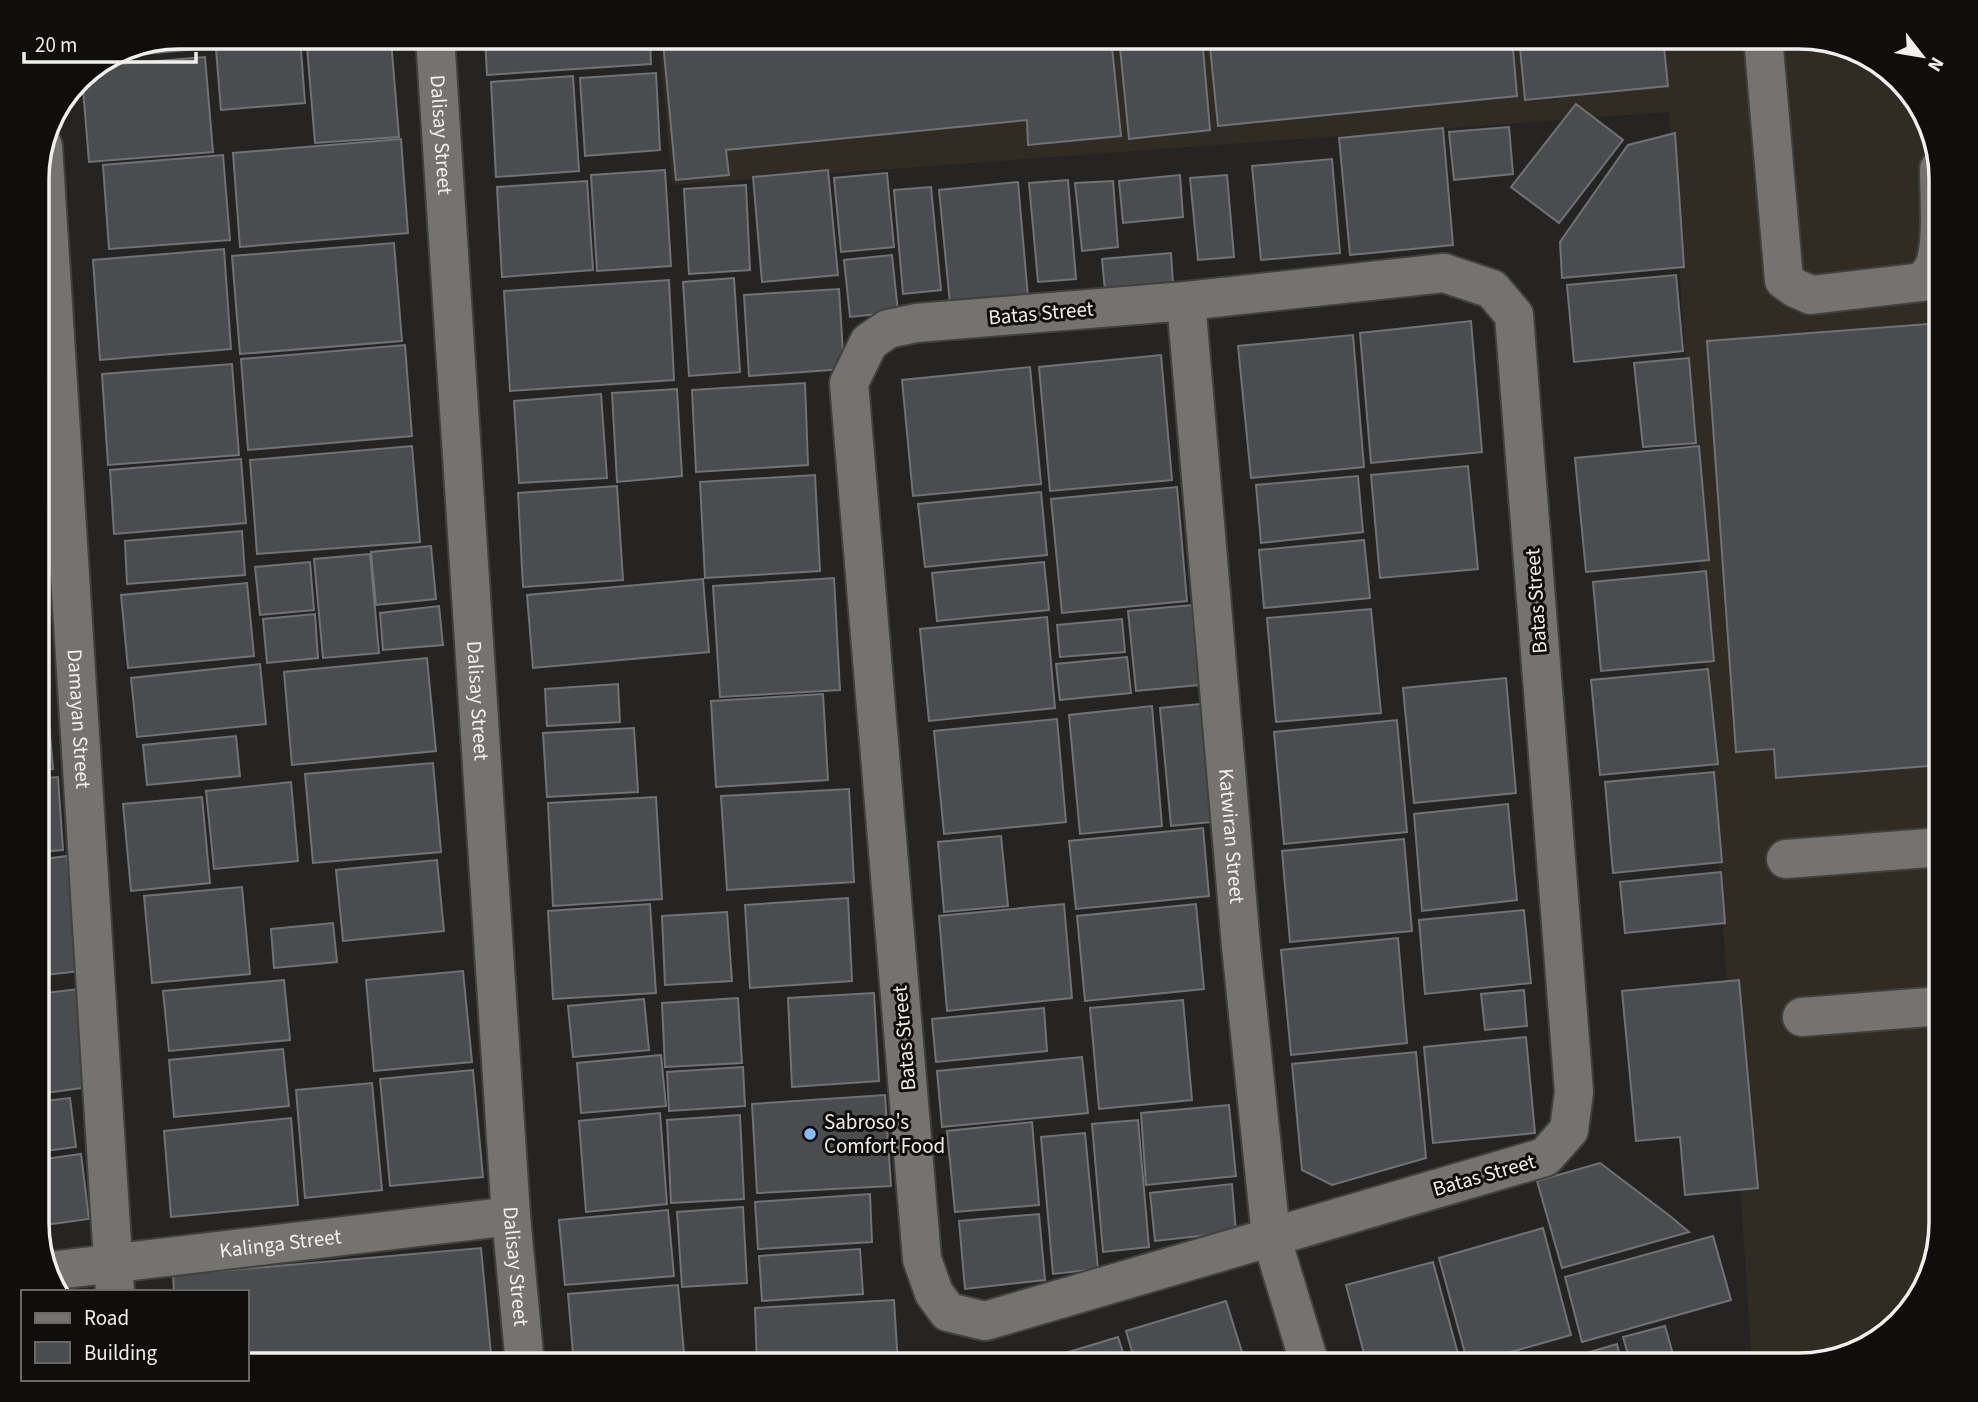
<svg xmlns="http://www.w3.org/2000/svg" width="1978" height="1402" font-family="'Source Sans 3',sans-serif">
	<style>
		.built { fill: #302b23 }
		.building { fill: #4a4c4f; stroke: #707276; stroke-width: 2 }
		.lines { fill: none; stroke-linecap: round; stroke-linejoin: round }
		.minor-casing { stroke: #40403d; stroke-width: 42 }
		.minor { stroke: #757370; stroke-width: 38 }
		.poi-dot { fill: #87bbfc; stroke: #0f0e0c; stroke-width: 2.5 }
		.labels { text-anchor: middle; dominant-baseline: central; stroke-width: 6; stroke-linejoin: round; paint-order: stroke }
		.street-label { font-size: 21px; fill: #f0efed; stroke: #0f0e0c }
		.poi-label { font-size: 21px; fill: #f0efed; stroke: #0f0e0c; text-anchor: start }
		.rim { fill: none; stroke: #f0efed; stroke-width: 3.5 }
	</style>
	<rect width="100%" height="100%" fill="#262422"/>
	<path class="built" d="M 659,37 L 1799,37 L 1885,66 L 1926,116 L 1941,179 L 1941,1223 L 1912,1309 L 1862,1350 L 1799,1365 L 1752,1365 L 1669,112 L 672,185 Z"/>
	<path class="building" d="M 179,37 L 208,37 L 209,48 L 111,57 L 125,47 Z
		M 215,37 L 300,37 L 305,103 L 221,110 Z
		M 312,37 L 377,37 L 312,42 Z
		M 485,37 L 650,37 L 651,64 L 487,75 Z
		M 720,37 L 1111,37 L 1121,136 L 1028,145 L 1027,120 L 726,150 L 729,175 L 676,180 L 663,42 Z
		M 1119,37 L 1202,37 L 1210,130 L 1129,139 Z
		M 1209,37 L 1512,37 L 1517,96 L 1218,126 Z
		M 1519,37 L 1663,37 L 1668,86 L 1525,100 Z
		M 391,40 L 399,137 L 315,143 L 307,47 Z
		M 205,57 L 213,152 L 89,162 L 82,76 L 85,72 L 95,66 Z
		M 656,73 L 660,150 L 585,156 L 580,78 Z
		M 573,76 L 579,171 L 496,177 L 491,82 Z
		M 1576,104 L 1623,140 L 1559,223 L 1511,187 Z
		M 1509,127 L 1513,174 L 1454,180 L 1449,132 Z
		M 1443,128 L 1453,245 L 1350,255 L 1339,138 Z
		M 1675,133 L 1684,267 L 1562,278 L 1560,242 L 1628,145 Z
		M 401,139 L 408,233 L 240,247 L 233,153 Z
		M 223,155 L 230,240 L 109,249 L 103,165 Z
		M 1332,159 L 1340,253 L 1261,260 L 1252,166 Z
		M 665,170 L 671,266 L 597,271 L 591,175 Z
		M 828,170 L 838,275 L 762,282 L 753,177 Z
		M 887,173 L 894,247 L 841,252 L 834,178 Z
		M 1180,175 L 1183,217 L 1123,223 L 1119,181 Z
		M 1227,175 L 1234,257 L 1198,260 L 1190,178 Z
		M 1068,180 L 1076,279 L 1038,282 L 1029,183 Z
		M 587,181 L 593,270 L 502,277 L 497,187 Z
		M 1113,181 L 1118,247 L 1082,251 L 1075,183 Z
		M 1018,182 L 1028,297 L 950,304 L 939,190 Z
		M 746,185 L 750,270 L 689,274 L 684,189 Z
		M 931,187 L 941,290 L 903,294 L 894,190 Z
		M 394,243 L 402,341 L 240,354 L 232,256 Z
		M 224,249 L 231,349 L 100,360 L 93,260 Z
		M 1171,253 L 1173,284 L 1105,291 L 1102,259 Z
		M 892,255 L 898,312 L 850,317 L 844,260 Z
		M 1676,275 L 1683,351 L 1574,362 L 1567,285 Z
		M 734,278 L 740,372 L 689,376 L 683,282 Z
		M 669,280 L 674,380 L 510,391 L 504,291 Z
		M 839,289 L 844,369 L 749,376 L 744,295 Z
		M 1471,321 L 1482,452 L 1371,463 L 1360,333 Z
		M 1941,323 L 1941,765 L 1776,778 L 1774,749 L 1736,752 L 1707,341 Z
		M 1353,335 L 1364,467 L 1251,478 L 1238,346 Z
		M 405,345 L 412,436 L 248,450 L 241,359 Z
		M 1161,355 L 1172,480 L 1050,491 L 1039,367 Z
		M 1689,358 L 1696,443 L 1643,447 L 1634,363 Z
		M 232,364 L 239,455 L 108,465 L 102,374 Z
		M 1030,367 L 1041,484 L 913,496 L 902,380 Z
		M 805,383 L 808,465 L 696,472 L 692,390 Z
		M 677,389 L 682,476 L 617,482 L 612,393 Z
		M 601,394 L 607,478 L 519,483 L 514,401 Z
		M 412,446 L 420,542 L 257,554 L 250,460 Z
		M 1699,446 L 1709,560 L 1586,572 L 1575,458 Z
		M 241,459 L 246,523 L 114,534 L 110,470 Z
		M 1468,466 L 1478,569 L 1380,578 L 1371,475 Z
		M 815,475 L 820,571 L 705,578 L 700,482 Z
		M 1358,476 L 1363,532 L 1261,543 L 1256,485 Z
		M 617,486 L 623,580 L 523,587 L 518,493 Z
		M 1177,487 L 1187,601 L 1062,613 L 1051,499 Z
		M 1041,492 L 1047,555 L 925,567 L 918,504 Z
		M 242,531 L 245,575 L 127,584 L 125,541 Z
		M 1364,540 L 1370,598 L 1264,608 L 1259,550 Z
		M 431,546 L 436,599 L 376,605 L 371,552 Z
		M 370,554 L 379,653 L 323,658 L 314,559 Z
		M 310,562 L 314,610 L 260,615 L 255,567 Z
		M 1044,562 L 1049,610 L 937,621 L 932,573 Z
		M 1706,571 L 1714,661 L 1601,671 L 1593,582 Z
		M 834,578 L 840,690 L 720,697 L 713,586 Z
		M 703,579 L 709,652 L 533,668 L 527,595 Z
		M 247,583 L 254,656 L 128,668 L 121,595 Z
		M 1192,605 L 1199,685 L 1136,691 L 1128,611 Z
		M 37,606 L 42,667 L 37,668 Z
		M 439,606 L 443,645 L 383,650 L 380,613 Z
		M 1371,609 L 1381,713 L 1276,722 L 1267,618 Z
		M 315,614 L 318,658 L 267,663 L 263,619 Z
		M 1047,617 L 1055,708 L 929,721 L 920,629 Z
		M 1122,619 L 1125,652 L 1060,657 L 1057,625 Z
		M 1127,657 L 1131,693 L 1060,700 L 1056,664 Z
		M 427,658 L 436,751 L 292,765 L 284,672 Z
		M 260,664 L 266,724 L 137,737 L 131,678 Z
		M 1708,669 L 1718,764 L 1600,775 L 1591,680 Z
		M 37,675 L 45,675 L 53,769 L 37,770 Z
		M 1506,678 L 1516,793 L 1414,803 L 1403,688 Z
		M 618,684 L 620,722 L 547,726 L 545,689 Z
		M 823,694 L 828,780 L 716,787 L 711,701 Z
		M 1210,703 L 1221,821 L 1171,826 L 1160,708 Z
		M 1152,706 L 1162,826 L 1080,834 L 1069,715 Z
		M 1057,719 L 1066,822 L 944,834 L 934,731 Z
		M 1397,720 L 1407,832 L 1284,844 L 1274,732 Z
		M 634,728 L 638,792 L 547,797 L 543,733 Z
		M 236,736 L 240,776 L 147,785 L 143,745 Z
		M 433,763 L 441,852 L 313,863 L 305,774 Z
		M 1714,772 L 1722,862 L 1613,873 L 1605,782 Z
		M 58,777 L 63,850 L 37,852 L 37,779 Z
		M 291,782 L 298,861 L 214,869 L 206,791 Z
		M 849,789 L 854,882 L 727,890 L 721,796 Z
		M 202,797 L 210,883 L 131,891 L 123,804 Z
		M 656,797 L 662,899 L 553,906 L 548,803 Z
		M 1508,804 L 1517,900 L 1422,911 L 1414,814 Z
		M 1203,828 L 1209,896 L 1076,909 L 1069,841 Z
		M 1001,836 L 1008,906 L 944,912 L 938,842 Z
		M 1404,839 L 1412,931 L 1290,942 L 1282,851 Z
		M 67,856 L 80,971 L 37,976 L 37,860 Z
		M 437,860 L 444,931 L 343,941 L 336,870 Z
		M 1721,872 L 1725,923 L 1625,933 L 1620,882 Z
		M 242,887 L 250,974 L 152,983 L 144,896 Z
		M 848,898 L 852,981 L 750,988 L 745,905 Z
		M 650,904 L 656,993 L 553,999 L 548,911 Z
		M 1064,904 L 1072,998 L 947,1011 L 939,916 Z
		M 1196,904 L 1204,989 L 1085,1001 L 1077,916 Z
		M 1524,910 L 1531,983 L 1425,994 L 1419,920 Z
		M 727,912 L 732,981 L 665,985 L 662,916 Z
		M 333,923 L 337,962 L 274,968 L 271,929 Z
		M 1398,938 L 1407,1043 L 1291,1055 L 1281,950 Z
		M 463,971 L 472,1062 L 374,1071 L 366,980 Z
		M 284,980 L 290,1040 L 169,1051 L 163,991 Z
		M 1739,980 L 1758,1188 L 1685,1195 L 1680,1137 L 1636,1141 L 1622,991 Z
		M 79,989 L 90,1087 L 37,1094 L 37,994 Z
		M 1524,990 L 1527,1026 L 1485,1030 L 1481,994 Z
		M 874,993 L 879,1081 L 792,1087 L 788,998 Z
		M 738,998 L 742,1063 L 665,1067 L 662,1003 Z
		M 644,999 L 649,1050 L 573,1057 L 568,1006 Z
		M 1183,1000 L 1192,1100 L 1099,1109 L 1090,1008 Z
		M 1044,1008 L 1047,1051 L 936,1062 L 932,1019 Z
		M 1526,1037 L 1535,1133 L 1433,1143 L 1424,1047 Z
		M 283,1049 L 289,1106 L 174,1117 L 169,1060 Z
		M 1416,1052 L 1426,1158 L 1332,1185 L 1302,1170 L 1292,1064 Z
		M 661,1055 L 666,1106 L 581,1113 L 577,1063 Z
		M 1082,1057 L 1088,1113 L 942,1127 L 937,1071 Z
		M 743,1067 L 745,1106 L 669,1111 L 667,1072 Z
		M 473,1070 L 483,1177 L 390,1186 L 380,1079 Z
		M 372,1083 L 382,1190 L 305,1198 L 296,1090 Z
		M 885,1095 L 891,1186 L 757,1193 L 752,1104 Z
		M 70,1098 L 76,1147 L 37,1152 L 37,1102 Z
		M 1229,1105 L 1236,1176 L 1146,1185 L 1141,1113 Z
		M 660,1113 L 667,1204 L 586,1212 L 579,1121 Z
		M 740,1115 L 744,1199 L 671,1203 L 667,1120 Z
		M 291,1118 L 298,1205 L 171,1217 L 164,1131 Z
		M 1138,1120 L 1149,1247 L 1103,1252 L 1092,1124 Z
		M 1032,1122 L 1039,1205 L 955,1212 L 947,1131 Z
		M 1085,1133 L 1098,1269 L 1053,1274 L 1041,1137 Z
		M 81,1154 L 89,1219 L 37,1226 L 37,1160 Z
		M 1600,1163 L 1670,1216 L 1689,1232 L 1562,1268 L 1537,1181 Z
		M 1232,1184 L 1236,1232 L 1155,1241 L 1150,1193 Z
		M 870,1194 L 872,1242 L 758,1249 L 755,1202 Z
		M 743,1207 L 747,1283 L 682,1287 L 677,1212 Z
		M 668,1210 L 674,1276 L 565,1285 L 559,1220 Z
		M 1039,1214 L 1045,1280 L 965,1289 L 959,1221 Z
		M 1543,1228 L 1571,1335 L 1468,1364 L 1439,1258 Z
		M 1713,1236 L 1731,1300 L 1582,1342 L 1565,1277 Z
		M 481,1248 L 492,1365 L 247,1365 L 247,1292 L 174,1292 L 173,1275 Z
		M 860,1249 L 863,1294 L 762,1301 L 759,1256 Z
		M 1433,1262 L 1461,1365 L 1367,1365 L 1346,1285 Z
		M 678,1285 L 685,1365 L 574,1365 L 568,1294 Z
		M 894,1300 L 898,1365 L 757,1365 L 755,1308 Z
		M 1226,1301 L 1246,1365 L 1136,1365 L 1126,1331 Z
		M 1665,1326 L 1676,1365 L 1631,1365 L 1623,1337 Z
		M 1118,1337 L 1127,1365 L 1026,1365 Z
		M 1617,1344 L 1622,1365 L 1567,1365 L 1566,1359 Z
		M 1557,1353 L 1561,1365 L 1510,1365 Z"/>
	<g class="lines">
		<defs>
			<g id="minor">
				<path id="s1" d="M 435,37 L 511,1216 L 525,1365"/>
				<path d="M 1763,37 L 1784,280 L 1795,288 L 1811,295 L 1922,282 C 1927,277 1932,272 1935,264 C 1943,239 1939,196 1939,169"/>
				<path id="s2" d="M 43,146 L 115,1292"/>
				<path d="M 1444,273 L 1492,289 L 1514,315 L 1574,1092 L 1569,1130 L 1545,1157 L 985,1321 L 948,1312 L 934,1293 L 922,1259 L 849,383 L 869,342 L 888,329 L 916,323 L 1186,301 Z"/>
				<path id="s3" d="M 1186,301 L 1241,946 L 1271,1236 L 1310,1365"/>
				<path d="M 1786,859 L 1941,847"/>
				<path d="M 1802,1017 L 1941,1006"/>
				<path id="s4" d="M 49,1271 L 511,1216"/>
			</g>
		</defs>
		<use href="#minor" class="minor-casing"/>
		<use href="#minor" class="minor"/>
	</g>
	<circle class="poi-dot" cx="810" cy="1134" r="7"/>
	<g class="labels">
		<g class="street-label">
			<text stroke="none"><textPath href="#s1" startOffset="98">Dalisay Street</textPath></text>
			<text transform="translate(1041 313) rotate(-5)">Batas Street</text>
			<text transform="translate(1536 601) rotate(-94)">Batas Street</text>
			<text stroke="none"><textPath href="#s1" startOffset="665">Dalisay Street</textPath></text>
			<text stroke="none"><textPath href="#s2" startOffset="574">Damayan Street</textPath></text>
			<text stroke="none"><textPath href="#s3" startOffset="537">Katwiran Street</textPath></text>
			<text transform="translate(904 1038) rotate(-95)">Batas Street</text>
			<text transform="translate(1484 1175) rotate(-16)">Batas Street</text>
			<text stroke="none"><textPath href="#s4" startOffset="233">Kalinga Street</textPath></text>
			<text stroke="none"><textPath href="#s1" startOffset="1232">Dalisay Street</textPath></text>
		</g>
		<g class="poi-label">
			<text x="824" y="1122">Sabroso's<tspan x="824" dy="24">Comfort Food</tspan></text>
		</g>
	</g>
	<path d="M0 0H1978V1402H0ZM179 49H1799A130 130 0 0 1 1929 179V1223A130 130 0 0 1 1799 1353H179A130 130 0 0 1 49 1223V179A130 130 0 0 1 179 49Z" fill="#0f0e0c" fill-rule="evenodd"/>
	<path class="rim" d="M179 49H1799A130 130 0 0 1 1929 179V1223A130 130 0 0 1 1799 1353H179A130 130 0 0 1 49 1223V179A130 130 0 0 1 179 49Z"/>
	<rect x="21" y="1290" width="228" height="91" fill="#0f0e0c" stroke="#696866" stroke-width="2"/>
	<rect x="35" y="1313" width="35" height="10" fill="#757370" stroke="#696866" stroke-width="2"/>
	<text x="84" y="1325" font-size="21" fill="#f0efed">Road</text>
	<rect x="35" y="1342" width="35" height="21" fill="#4a4c4f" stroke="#696866" stroke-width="2"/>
	<text x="84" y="1360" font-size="21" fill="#f0efed">Building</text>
	<g transform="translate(1922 56) rotate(121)" stroke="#0f0e0c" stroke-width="5" paint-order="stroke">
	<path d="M0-5L12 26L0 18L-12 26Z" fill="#f0efed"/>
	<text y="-10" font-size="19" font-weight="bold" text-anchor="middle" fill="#f0efed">N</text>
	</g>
	<path d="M24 52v10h172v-10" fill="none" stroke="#f0efed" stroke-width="3.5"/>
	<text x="35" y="52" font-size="21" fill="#f0efed" stroke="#0f0e0c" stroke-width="5" paint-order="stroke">20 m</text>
</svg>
